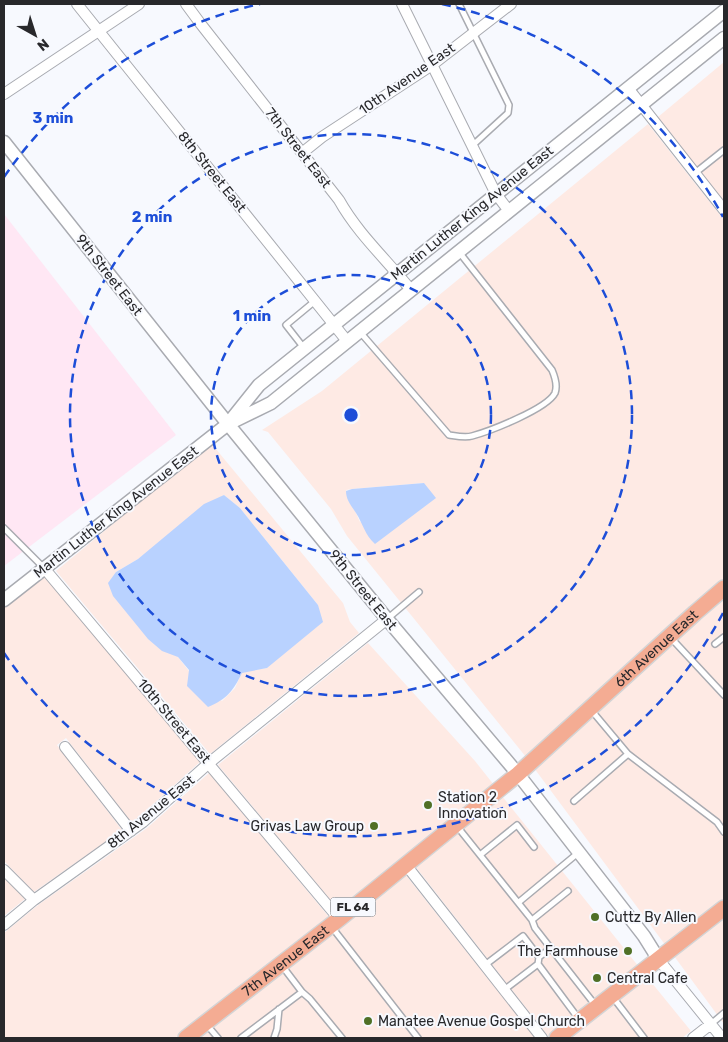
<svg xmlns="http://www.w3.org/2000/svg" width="728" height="1042" font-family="Rubik,sans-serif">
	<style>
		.commercial { fill: #feeae4; fill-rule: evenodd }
		.industrial { fill: #ffe7f4 }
		.water { fill: #b9d2ff }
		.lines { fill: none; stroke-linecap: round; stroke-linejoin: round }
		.service-casing { stroke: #a9abb1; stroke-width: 8 }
		.minor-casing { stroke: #a9abb1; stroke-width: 12 }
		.tertiary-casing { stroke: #a9abb1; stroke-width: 15 }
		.primary-casing { stroke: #d4d4d5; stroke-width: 18 }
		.service { stroke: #fff; stroke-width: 5 }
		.minor { stroke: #fff; stroke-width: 10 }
		.tertiary { stroke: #fff; stroke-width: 12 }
		.primary { stroke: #f4ac93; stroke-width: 15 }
		.ring { fill: none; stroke: #1d4ed8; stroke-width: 2.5; stroke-dasharray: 9 6 }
		.poi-dot { fill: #507026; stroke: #f7f9fe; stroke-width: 2 }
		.labels { text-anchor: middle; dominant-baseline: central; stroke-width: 4; stroke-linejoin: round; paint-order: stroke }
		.shield { fill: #f7f9fe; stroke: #66676a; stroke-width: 1 }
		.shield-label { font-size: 12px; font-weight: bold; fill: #28282b }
		.street-label { font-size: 14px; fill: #28282b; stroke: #f7f9fe }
		.poi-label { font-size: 14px; fill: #28282b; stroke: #f7f9fe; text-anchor: start }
		.centre { fill: #1d4ed8; stroke: #f7f9fe; stroke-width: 2.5 }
		.ring-label { font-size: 15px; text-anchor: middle; font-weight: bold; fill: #1d4ed8; stroke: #f7f9fe; stroke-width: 4; stroke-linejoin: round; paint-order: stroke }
	</style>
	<rect width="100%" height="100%" fill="#f7f9fe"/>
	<path class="commercial" d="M 724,62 L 724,201 L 658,117 Z
		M 648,124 L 724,220 L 724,579 L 690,607 L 526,757 L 347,536 L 331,509 L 268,432 L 262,430 L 322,391 ZM 424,483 L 360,522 L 346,490 L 352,489 Z
		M 211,443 L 343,603 L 350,622 L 359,633 L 210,754 L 56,571 ZM 224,495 L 240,508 L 318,605 L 267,668 L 242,672 L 235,688 L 222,701 L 189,671 L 178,657 L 116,572 L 138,559 Z
		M 42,574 L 200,762 L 132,823 L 66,738 L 57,745 L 122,830 L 34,892 L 4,861 L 4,605 Z
		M 724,597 L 724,900 L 666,946 L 534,768 L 594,713 Z
		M 368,643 L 475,761 L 494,785 L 339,910 L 218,765 Z
		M 209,773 L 329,917 L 175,1038 L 4,1038 L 4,933 L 38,905 L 147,828 Z
		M 502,796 L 639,967 L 548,1036 L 415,866 Z
		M 405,874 L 535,1038 L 197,1038 Z
		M 4,878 L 25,899 L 4,916 Z
		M 724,917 L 724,1024 L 674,956 Z
		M 647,977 L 691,1031 L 682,1038 L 568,1038 Z"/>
	<path class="industrial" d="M 4,214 L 176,435 L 4,566 Z"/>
	<path class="water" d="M 424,483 L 436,498 L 375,544 C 365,535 363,524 356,513 C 351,505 346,500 346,491 L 352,489 Z
		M 224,495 L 240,508 L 318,605 L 323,622 L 267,668 L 242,673 C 233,691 227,699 208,707 L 187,686 L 189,670 L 178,657 L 162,651 L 148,639 L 113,596 L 108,583 L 116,572 L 138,559 L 204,504 Z"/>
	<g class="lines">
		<defs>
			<path id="service" d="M 459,4 L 509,105 L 508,113 L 473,145
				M 695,173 L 724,150
				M 360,332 L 449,435 C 456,436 465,438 472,436 C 490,431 547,409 555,393 C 558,385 555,377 552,370 L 459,252
				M 304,348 L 286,325 L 315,301
				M 4,528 L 44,568
				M 387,619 L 419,592
				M 671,638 L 724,695
				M 715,644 L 724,637
				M 592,711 L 628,754
				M 574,801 L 628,754 L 717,822 L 724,832
				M 456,825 L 532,920 L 535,928 L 596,1006
				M 480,855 L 517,825 L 534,847
				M 519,902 L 578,853
				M 532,920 L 568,891
				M 331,926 L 418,1038
				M 539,957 L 551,948
				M 538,964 L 578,1018
				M 485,965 L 523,936 L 539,957 L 538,964 L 504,990
				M 302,992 L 310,999 L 342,1038
				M 612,996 L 644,1038
				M 711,1024 L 724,1013
				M 207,1025 L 218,1038
				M 241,1038 L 302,992 L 283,967
				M 274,1038 L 277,1029 L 279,1009"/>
			<path id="minor" d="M 77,4 L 347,341
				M 186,4 L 200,23 L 339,200 C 358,234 387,260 411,290
				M 402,4 L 496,194 L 509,211
				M 628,88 L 724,210
				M 4,94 L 139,4
				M 302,153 L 322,137 L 432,65 L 511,4
				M 44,568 L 339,919
				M 65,747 L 131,831
				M 406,865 L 542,1038
				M 4,870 L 34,900
				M 4,925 L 34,900 L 143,822 L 209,763 L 387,619
				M 659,960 L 722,1038
				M 693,1038 L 711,1024"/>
			<path id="tertiary" d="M 4,142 L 228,424 L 387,619 L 518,774 L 644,936 L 659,960
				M 231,420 L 259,385 L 724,11
				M 4,600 L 228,424 L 271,403 L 724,38"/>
			<g id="primary">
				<path id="s1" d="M 186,1038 L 339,919 L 518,774 L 695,613 L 724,588"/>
				<path d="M 557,1038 L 724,908"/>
			</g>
		</defs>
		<use href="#service" class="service-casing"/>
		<use href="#minor" class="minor-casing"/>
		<use href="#tertiary" class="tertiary-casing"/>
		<use href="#primary" class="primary-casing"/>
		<use href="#service" class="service"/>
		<use href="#minor" class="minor"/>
		<use href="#tertiary" class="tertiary"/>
		<use href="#primary" class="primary"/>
	</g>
	<g class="ring">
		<circle cx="351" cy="415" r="140"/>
		<circle cx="351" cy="415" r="281"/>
		<path d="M723 613A421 421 0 0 1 4 653M4 177A421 421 0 0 1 260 4M442 4A421 421 0 0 1 723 217"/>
	</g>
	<g class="poi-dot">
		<circle cx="428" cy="805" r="5"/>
		<circle cx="374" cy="826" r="5"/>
		<circle cx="595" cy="917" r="5"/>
		<circle cx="628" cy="951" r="5"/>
		<circle cx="597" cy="978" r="5"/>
		<circle cx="368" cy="1021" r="5"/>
	</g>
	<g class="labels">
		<rect class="shield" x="330.5" y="897.5" width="45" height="19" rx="4"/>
		<g class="shield-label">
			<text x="353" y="907">FL 64</text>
		</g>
		<g class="street-label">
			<text transform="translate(407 79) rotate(-35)">10th Avenue East</text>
			<text transform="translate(298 148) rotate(52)">7th Street East</text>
			<text transform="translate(212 172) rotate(51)">8th Street East</text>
			<text transform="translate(472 213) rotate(-39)">Martin Luther King Avenue East</text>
			<text transform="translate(109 275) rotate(52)">9th Street East</text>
			<text transform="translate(116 512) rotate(-38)">Martin Luther King Avenue East</text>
			<text transform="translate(363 590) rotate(51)">9th Street East</text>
			<text stroke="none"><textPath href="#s1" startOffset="611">6th Avenue East</textPath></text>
			<text transform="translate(174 721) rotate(50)">10th Street East</text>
			<text transform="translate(151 812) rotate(-39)">8th Avenue East</text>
			<text stroke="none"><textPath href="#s1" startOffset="126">7th Avenue East</textPath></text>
		</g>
		<g class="poi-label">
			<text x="438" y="797">Station 2<tspan x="438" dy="16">Innovation</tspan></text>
			<text x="364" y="826" text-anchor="end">Grivas Law Group</text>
			<text x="605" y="917">Cuttz By Allen</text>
			<text x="618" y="951" text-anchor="end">The Farmhouse</text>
			<text x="607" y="978">Central Cafe</text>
			<text x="378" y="1021">Manatee Avenue Gospel Church</text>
		</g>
	</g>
	<circle cx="351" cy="415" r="8" class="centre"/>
	<g class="ring-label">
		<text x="53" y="123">3 min</text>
		<text x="152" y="222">2 min</text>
		<text x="252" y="321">1 min</text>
	</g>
	<rect width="728" height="1042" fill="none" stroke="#28282b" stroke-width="10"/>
	<g transform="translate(35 35) rotate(141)" stroke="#f7f9fe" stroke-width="4" paint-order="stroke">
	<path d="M0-4L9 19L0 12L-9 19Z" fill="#28282b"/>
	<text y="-8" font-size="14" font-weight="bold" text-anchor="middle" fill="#28282b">N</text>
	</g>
</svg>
